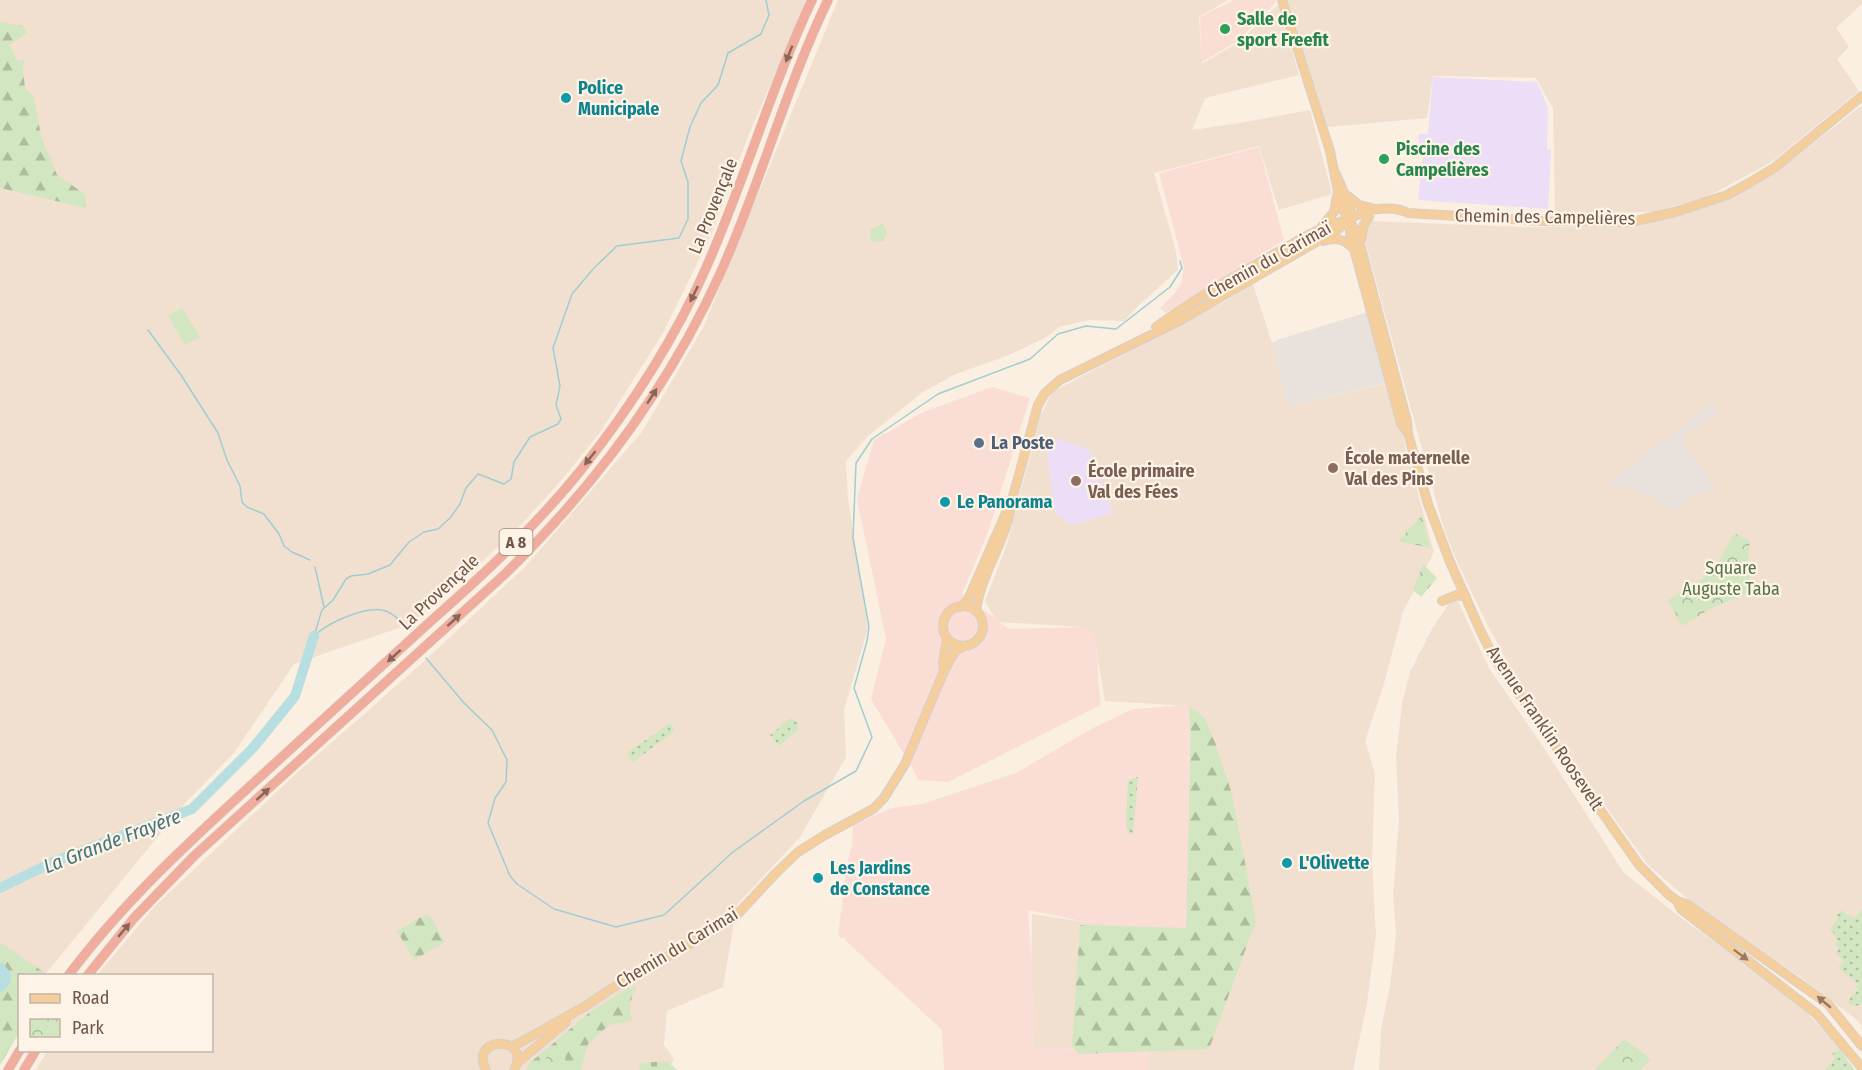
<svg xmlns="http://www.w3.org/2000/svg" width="1862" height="1070" font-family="'Fira Sans Condensed',sans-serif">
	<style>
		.residential { fill: #f1e0d0 }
		.commercial { fill: #faded5 }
		.industrial { fill: #e9e1dc }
		.education { fill: #ecdef6 }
		.grass { fill: url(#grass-dots) }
		.forest { fill: url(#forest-firs) }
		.cemetery { fill: url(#cemetery-stones) }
		.park { fill: url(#park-crowns) }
		.pitch { fill: #d2e6c1 }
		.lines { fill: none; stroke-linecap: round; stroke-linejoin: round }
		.stream { stroke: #9eced2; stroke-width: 1.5 }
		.river { stroke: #b7dee1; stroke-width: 10 }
		.major-casing { stroke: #d7cfcc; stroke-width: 10 }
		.highway-casing { stroke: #d7cfcc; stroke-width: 10 }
		.major { stroke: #f4cf9d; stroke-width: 8 }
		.highway { stroke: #f0ac9c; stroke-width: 9 }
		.oneway { fill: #89665a }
		.oneway2 { fill: #977a63 }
		.leisure-dot { fill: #2e9e5b; stroke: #fdf3e6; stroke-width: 2 }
		.culture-dot { fill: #0f9aa8; stroke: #fdf3e6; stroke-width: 2 }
		.service-dot { fill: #5c6f8a; stroke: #fdf3e6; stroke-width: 2 }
		.education-dot { fill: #8d6e63; stroke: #fdf3e6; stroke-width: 2 }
		.labels { text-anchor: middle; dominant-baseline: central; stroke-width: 4.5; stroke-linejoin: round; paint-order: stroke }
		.shield { fill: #fdf3e6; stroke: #9a8479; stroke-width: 1.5 }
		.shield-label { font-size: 16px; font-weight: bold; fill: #6f554a }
		.leisure-label { font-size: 18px; font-weight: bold; fill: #27864d; stroke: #fdf3e6; text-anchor: start }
		.culture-label { font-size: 18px; font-weight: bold; fill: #0d838f; stroke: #fdf3e6; text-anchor: start }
		.street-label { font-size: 18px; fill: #6f554a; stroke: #fdf3e6 }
		.service-label { font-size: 18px; font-weight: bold; fill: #4e5e75; stroke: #fdf3e6; text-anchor: start }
		.education-label { font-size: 18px; font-weight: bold; fill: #785e54; stroke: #fdf3e6; text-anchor: start }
		.park-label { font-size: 18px; fill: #547443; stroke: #fdf3e6 }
		.water-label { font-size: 20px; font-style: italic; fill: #43757b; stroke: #fdf3e6 }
	</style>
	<defs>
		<pattern id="grass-dots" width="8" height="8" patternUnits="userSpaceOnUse" patternTransform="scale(1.5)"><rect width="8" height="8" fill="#d2e6c1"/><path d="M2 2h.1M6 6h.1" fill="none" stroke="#afbd9f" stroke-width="1.8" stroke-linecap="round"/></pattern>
		<pattern id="forest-firs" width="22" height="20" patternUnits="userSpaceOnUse" patternTransform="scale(1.5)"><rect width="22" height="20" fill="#d2e6c1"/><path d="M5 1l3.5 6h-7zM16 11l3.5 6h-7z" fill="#afbd9f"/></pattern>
		<pattern id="cemetery-stones" width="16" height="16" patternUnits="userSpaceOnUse" patternTransform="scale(1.5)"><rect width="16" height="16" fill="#d2e6c1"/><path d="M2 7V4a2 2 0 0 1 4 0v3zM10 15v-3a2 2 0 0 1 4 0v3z" fill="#afbd9f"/></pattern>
		<pattern id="park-crowns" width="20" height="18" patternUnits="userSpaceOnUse" patternTransform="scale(1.5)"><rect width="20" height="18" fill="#d2e6c1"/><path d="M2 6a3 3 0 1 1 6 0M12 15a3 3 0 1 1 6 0" fill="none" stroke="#afbd9f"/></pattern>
	</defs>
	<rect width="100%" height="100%" fill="#faefe1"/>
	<path class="residential" d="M 0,0 L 807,0 L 749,134 L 711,235 L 663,333 L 601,431 L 560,482 L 517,529 L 465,578 L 410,624 L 294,664 L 234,753 L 186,802 L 44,976 L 0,942 Z
		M 838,0 L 1228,0 L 1199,17 L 1202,64 L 1239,42 L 1279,4 L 1299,75 L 1205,98 L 1192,130 L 1240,123 L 1310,110 L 1332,194 L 1279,210 L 1259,146 L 1154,173 L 1176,252 L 1178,270 L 1139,305 L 1124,321 L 1089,320 L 1059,327 L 1047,337 L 1009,355 L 956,374 L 923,392 L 868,436 L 846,461 L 848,498 L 868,628 L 844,710 L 846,757 L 800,837 L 737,905 L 723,987 L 667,1011 L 664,1045 L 674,1059 L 668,1070 L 36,1070 L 47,1051 L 212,1050 L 212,976 L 97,975 L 155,906 L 298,772 L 421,664 L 525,567 L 642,432 L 703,328 Z
		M 1287,0 L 1862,0 L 1862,4 L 1836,28 L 1849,47 L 1837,59 L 1859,91 L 1773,161 L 1707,197 L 1655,212 L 1555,213 L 1553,108 L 1536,78 L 1433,76 L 1427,118 L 1328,127 Z
		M 1862,105 L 1862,1026 L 1857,1020 L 1800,977 L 1689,900 L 1648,865 L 1522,690 L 1484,618 L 1456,559 L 1444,529 L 1365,241 L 1368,221 L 1524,227 L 1633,227 L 1721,202 L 1781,168 Z
		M 1253,284 L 1272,343 L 1288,406 L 1388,383 L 1434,552 L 1403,612 L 1383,687 L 1365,741 L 1375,774 L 1372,860 L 1376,935 L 1367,1003 L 1353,1070 L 1147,1070 L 1148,1047 L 1033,1049 L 1035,1023 L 1031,983 L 1032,914 L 1086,922 L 1191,932 L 1188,830 L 1189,706 L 1105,701 L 1094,636 L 1083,627 L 997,622 L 985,601 L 1007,544 L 1040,417 L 1052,392 L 1229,299 Z
		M 1455,595 L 1489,668 L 1544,748 L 1624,873 L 1680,917 L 1739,959 L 1803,1008 L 1842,1050 L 1852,1070 L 1379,1070 L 1381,1029 L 1390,986 L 1396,935 L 1393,894 L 1399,820 L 1396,757 L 1402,704 L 1410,672 L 1433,627 Z"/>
	<path class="commercial" d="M 1234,0 L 1275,0 L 1276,2 L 1238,41 L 1202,62 L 1200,17 Z
		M 1259,147 L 1284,240 L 1166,313 L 1160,308 L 1174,294 L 1181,284 L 1184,267 L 1159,173 Z
		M 992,387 L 1030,398 L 988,532 L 962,594 L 1009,629 L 1083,627 L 1094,636 L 1098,662 L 1098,678 L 1101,705 L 948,782 L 918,780 L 913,769 L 871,699 L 886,639 L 857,499 L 874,440 L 921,413 Z
		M 1189,705 L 1188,830 L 1191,932 L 1086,922 L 1028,910 L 1035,1023 L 1033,1049 L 1148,1047 L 1147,1070 L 944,1070 L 942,1030 L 845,940 L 845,937 L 842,939 L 838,935 L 848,859 L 852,846 L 853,825 L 892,808 L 922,804 L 1016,773 L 1093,728 L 1133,709 Z"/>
	<path class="industrial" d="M 1368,312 L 1386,383 L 1288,406 L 1272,343 L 1280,339 Z
		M 1712,403 L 1718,413 L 1681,437 L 1707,476 L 1718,486 L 1691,497 L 1677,511 L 1635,489 L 1608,484 Z"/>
	<path class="education" d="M 1433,77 L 1537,82 L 1548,108 L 1547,149 L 1551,150 L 1548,209 L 1418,200 L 1423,156 L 1418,155 L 1419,134 L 1428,134 Z
		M 1055,438 L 1089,449 L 1113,513 L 1072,525 L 1055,513 L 1045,440 Z"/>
	<path class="grass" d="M 791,718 L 798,722 L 798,730 L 779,746 L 770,735 Z
		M 670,723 L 675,731 L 633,762 L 627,753 Z
		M 1138,777 L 1133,834 L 1128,833 L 1126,821 L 1128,780 Z
		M 1862,909 L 1862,1005 L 1853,1006 L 1848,1003 L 1851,997 L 1858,990 L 1856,987 L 1858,984 L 1838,968 L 1843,961 L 1836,953 L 1839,948 L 1836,945 L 1836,936 L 1830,929 L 1838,919 L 1836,916 L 1842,910 L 1848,916 L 1849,915 L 1854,919 Z
		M 1839,1049 L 1855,1070 L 1825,1070 L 1835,1058 L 1832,1054 Z"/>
	<path class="forest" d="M 0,22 L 23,26 L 27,33 L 9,45 L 18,61 L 24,60 L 23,71 L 25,88 L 34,97 L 41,136 L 57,175 L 85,194 L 86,208 L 0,188 Z
		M 1189,706 L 1204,717 L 1215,742 L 1232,794 L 1256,921 L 1209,1049 L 1078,1054 L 1072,1045 L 1080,925 L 1186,928 L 1191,734 Z
		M 426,914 L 431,917 L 445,942 L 414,960 L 397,931 Z
		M 0,942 L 48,975 L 20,976 L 19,1033 L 0,1065 Z
		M 635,986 L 636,991 L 633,992 L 630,1006 L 632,1021 L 609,1025 L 588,1044 L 581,1070 L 526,1070 L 531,1062 L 589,1013 L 628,988 L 630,989 Z"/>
	<path class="cemetery" d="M 667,1061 L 677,1070 L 639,1070 L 641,1063 Z"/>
	<path class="park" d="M 882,224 L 886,229 L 887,235 L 884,237 L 885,241 L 871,242 L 870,230 Z
		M 1422,515 L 1430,548 L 1398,541 Z
		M 1734,533 L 1750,541 L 1748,559 L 1752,591 L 1710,609 L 1682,626 L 1668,600 L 1714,571 Z
		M 1423,564 L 1437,578 L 1421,597 L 1413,590 Z
		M 1624,1039 L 1651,1059 L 1640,1070 L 1595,1070 Z
		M 566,1053 L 564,1070 L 542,1070 L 547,1055 Z"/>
	<path class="pitch" d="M 182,308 L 200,337 L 185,345 L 168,316 Z"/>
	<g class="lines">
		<path class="stream" d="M 148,330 L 181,375 L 218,433 L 227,460 L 240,486 L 242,502 L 247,507 L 264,514 L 279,534 L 284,546 L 292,552 L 310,560
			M 315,567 L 324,607
			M 316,634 C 329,623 368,604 386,611 C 394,614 402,622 408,628
			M 314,636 L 322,610 L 333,600 L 346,579 L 351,576 L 368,574 L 390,565 L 409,542 L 424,532 L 438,529 L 451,517 L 460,504 L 466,488 L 478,474 L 504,484 L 511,479 L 514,462 L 530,437 L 558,424 L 561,419 L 556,405 L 560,386 L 553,348 L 572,294 L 594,268 L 617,246 L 679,238 L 688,219 L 688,182 L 681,161 L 690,127 L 701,103 L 718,85 L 728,53 L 761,34 L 769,15 L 766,0
			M 426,658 L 464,703 L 492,730 L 507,760 L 506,782 L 495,798 L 488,823 L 510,876 L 517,884 L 554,909 L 616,927 L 664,915 L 733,852 L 804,801 L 856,771 L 872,737 L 854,688 L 867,641 L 869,627 L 853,538 L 856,463 L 872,439 L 938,394 L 1030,359 L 1058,334 L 1086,326 L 1116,329 L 1170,287 L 1182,268 L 1180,261"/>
		<path class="river" d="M 0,888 L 53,862 L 192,809 L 253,748 L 295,696 L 314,636
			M 0,968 L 6,975 L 5,982 L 0,987"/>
		<defs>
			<path id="major" d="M 1282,0 L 1330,151 L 1341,207 L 1357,233 L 1407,421 L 1408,434
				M 1336,174 L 1350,207 L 1350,234 L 1401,423 L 1408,434 L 1428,504 L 1450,562 L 1481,632 L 1495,660 L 1639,865 L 1668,894 L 1677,901 L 1687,904 L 1828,1004 L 1862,1046
				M 1348,196 L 1359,205 L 1376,209
				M 1322,226 L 1334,212 L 1337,196
				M 1361,240 L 1364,224 L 1369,217
				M 1323,241 C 1337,237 1344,239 1354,249
				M 1156,327 C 1196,298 1241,272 1285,248 C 1305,237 1325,224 1348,220
				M 1442,601 L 1457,595 L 1466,597
				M943 626a20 20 0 1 1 40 0a20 20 0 1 1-40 0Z
				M 960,607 L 967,601 L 970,595 L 1009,506
				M 976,611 C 981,572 1008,539 1012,500 L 1038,405 L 1045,393 L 1060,380 L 1181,320 L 1337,230 C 1344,224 1352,217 1361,213 C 1373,208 1396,206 1408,213 L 1542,221 L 1631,222 L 1675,212 L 1727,195 L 1749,183 L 1774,168 L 1862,96
				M 944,671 L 943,662 L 947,639
				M 1677,901 L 1681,909 L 1694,919 L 1817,1014 L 1862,1068
				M 512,1047 L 584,1007 L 611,989 L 734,918 L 776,873 L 798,852 L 825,835 L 873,809 L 884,798 L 905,764 L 944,671 L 956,650 L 963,647
				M 518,1062 L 566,1022
				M 486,1070 C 468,1035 533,1035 514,1070"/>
			<path id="highway" d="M 68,976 C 124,901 191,840 260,777 C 317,725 374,673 431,621 C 484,574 536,526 581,470 C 630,408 674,341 706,268 C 745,180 771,87 812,0
				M 87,976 L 134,918 L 194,856 L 505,574 C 593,488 668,388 719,276 C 760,186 785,89 828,0
				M 8,1070 L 20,1050
				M 24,1070 L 36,1050"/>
		</defs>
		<use href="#major" class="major-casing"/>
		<use href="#highway" class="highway-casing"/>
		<use href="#major" class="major"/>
		<use href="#highway" class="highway"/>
	</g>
	<defs><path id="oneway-solid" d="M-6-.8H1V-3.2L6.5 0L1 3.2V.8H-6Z" transform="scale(1.5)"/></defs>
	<g class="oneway">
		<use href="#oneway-solid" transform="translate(789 54) rotate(112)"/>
		<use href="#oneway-solid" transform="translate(694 294) rotate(116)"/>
		<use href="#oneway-solid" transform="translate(652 396) rotate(-57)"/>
		<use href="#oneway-solid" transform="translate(590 458) rotate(128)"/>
		<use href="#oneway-solid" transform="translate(454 620) rotate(-42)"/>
		<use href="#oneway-solid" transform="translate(394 656) rotate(138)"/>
		<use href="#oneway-solid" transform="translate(263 794) rotate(-42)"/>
		<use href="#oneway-solid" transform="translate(124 930) rotate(-50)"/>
	</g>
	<g class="oneway2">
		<use href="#oneway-solid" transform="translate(1741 955) rotate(37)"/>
		<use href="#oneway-solid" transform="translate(1824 1002) rotate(-140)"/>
	</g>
	<g class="leisure-dot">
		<circle cx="1225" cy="29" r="6"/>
		<circle cx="1384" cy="159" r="6"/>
	</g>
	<g class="culture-dot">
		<circle cx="566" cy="98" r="6"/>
		<circle cx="945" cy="502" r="6"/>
		<circle cx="1287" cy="863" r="6"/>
		<circle cx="818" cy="878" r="6"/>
	</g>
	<circle class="service-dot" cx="979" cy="443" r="6"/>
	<g class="education-dot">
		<circle cx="1333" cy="468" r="6"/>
		<circle cx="1076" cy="481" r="6"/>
	</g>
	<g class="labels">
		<rect class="shield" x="499.5" y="529" width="33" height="26" rx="4.5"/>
		<g class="shield-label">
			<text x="516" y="542">A 8</text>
		</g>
		<g class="leisure-label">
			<text x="1237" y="19">Salle de<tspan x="1237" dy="21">sport Freefit</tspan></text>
			<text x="1396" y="149">Piscine des<tspan x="1396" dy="21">Campelières</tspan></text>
		</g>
		<g class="culture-label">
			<text x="578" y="88">Police<tspan x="578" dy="21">Municipale</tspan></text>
			<text x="957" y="502">Le Panorama</text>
			<text x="1299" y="863">L'Olivette</text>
			<text x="830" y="868">Les Jardins<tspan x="830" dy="21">de Constance</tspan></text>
		</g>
		<g class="street-label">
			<text transform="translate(713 206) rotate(-68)">La Provençale</text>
			<text transform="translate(1545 217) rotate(1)">Chemin des Campelières</text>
			<text transform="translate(1269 260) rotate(-29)">Chemin du Carimaï</text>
			<text transform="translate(439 592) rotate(-43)">La Provençale</text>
			<text transform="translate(1545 728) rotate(56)">Avenue Franklin Roosevelt</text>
			<text transform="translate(677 948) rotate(-31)">Chemin du Carimaï</text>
		</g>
		<g class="service-label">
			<text x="991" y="443">La Poste</text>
		</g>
		<g class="education-label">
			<text x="1345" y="458">École maternelle<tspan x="1345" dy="21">Val des Pins</tspan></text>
			<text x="1088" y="471">École primaire<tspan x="1088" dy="21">Val des Fées</tspan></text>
		</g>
		<g class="park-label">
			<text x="1731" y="568">Square<tspan x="1731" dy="21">Auguste Taba</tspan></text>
		</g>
		<g class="water-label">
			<text transform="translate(112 841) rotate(-21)">La Grande Frayère</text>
		</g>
	</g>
	<rect x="18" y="974" width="195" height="78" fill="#fdf3e6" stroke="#c4b4a8" stroke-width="1.5"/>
	<rect x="30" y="994" width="30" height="9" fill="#f4cf9d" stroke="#c4b4a8" stroke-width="1.5"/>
	<text x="72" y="1004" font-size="18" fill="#6f554a">Road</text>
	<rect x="30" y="1019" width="30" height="18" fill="url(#park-crowns)" stroke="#c4b4a8" stroke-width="1.5"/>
	<text x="72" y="1034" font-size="18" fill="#6f554a">Park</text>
</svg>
